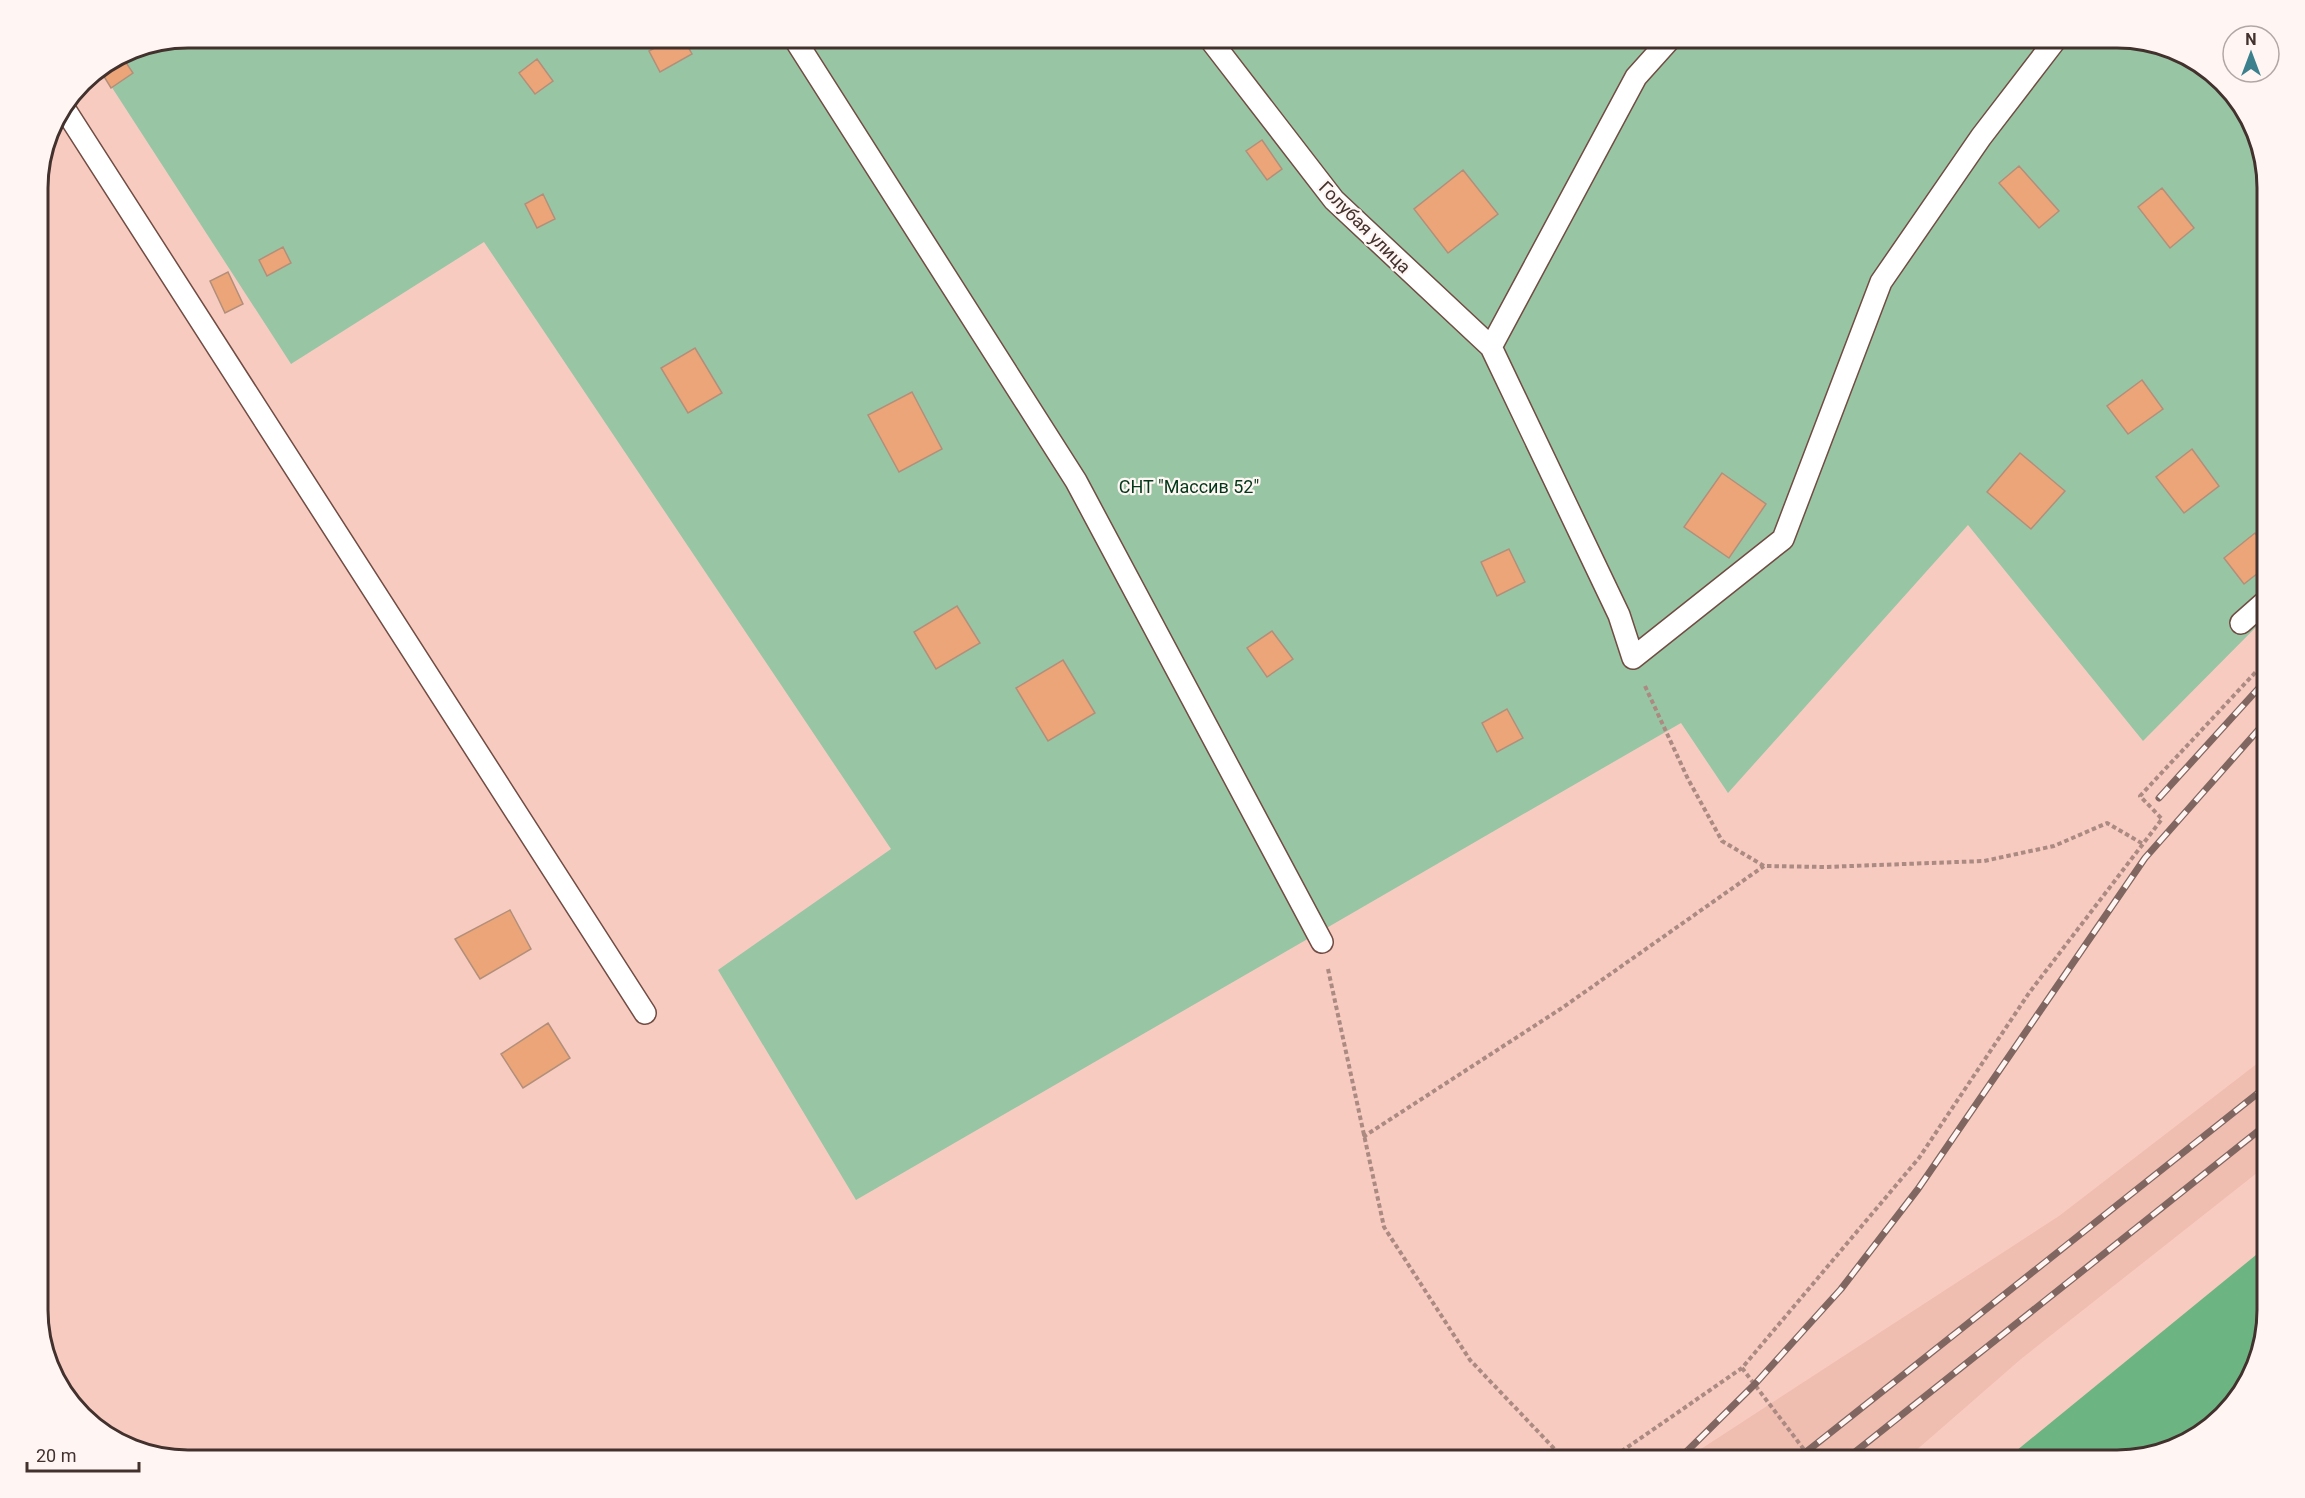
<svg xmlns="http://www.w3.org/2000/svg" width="2305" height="1498" font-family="Roboto,sans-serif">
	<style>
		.built { fill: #f0bdb1 }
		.green { fill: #98c6a5 }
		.forest { fill: #6db483 }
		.building { fill: #eba578; stroke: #b28f7a; stroke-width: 1.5 }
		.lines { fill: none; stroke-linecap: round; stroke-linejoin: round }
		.lane-casing { stroke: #714c43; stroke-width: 24 }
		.path { stroke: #ab8a82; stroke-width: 4; stroke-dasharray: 4.5 3; stroke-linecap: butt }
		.lane { stroke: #fff; stroke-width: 21 }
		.rail-casing { stroke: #806660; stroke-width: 7 }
		.rail { stroke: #fff6f4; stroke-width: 4.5; stroke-dasharray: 14; stroke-linecap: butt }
		.labels { text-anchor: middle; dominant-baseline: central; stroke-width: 4.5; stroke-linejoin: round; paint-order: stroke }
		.street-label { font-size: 18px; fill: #42312d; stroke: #fff6f4 }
		.park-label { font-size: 18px; fill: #003819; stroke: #fff6f4 }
		.rim { fill: none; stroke: #42312d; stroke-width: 3 }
	</style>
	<rect width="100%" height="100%" fill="#f8cbc1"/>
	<path class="built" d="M 2267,1056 L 2267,1165 L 2021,1359 L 1905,1460 L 1684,1460 L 2059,1216 Z"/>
	<path class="green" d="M 188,38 L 2117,38 L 2200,63 L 2247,113 L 2267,188 L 2267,616 L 2143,741 L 1968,525 L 1728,793 L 1681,723 L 856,1200 L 718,970 L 891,849 L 484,242 L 291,364 L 100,69 L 131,49 Z"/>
	<path class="forest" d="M 2267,1246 L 2267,1310 L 2242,1393 L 2192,1440 L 2117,1460 L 2005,1460 Z"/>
	<path class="building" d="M 673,38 L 683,38 L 692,54 L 660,72 L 649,51 Z
		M 121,55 L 133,73 L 111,88 L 100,70 Z
		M 537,59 L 553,81 L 535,94 L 519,73 Z
		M 1262,140 L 1282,169 L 1267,180 L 1246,151 Z
		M 2019,166 L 2059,211 L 2039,228 L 1999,183 Z
		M 1463,170 L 1498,214 L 1448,253 L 1414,209 Z
		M 2162,188 L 2194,228 L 2170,248 L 2138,207 Z
		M 543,194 L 555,219 L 537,228 L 525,204 Z
		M 283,247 L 291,263 L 267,276 L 259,260 Z
		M 228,272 L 243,304 L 225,313 L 210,281 Z
		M 695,348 L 722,393 L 688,413 L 661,368 Z
		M 2142,380 L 2163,409 L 2128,434 L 2107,406 Z
		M 912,392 L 942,449 L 899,472 L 868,415 Z
		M 2192,449 L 2219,486 L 2184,513 L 2156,477 Z
		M 2020,453 L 2065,491 L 2031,529 L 1987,492 Z
		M 1722,473 L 1766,504 L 1729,558 L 1684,527 Z
		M 2255,533 L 2267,549 L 2267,566 L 2244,584 L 2224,558 Z
		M 1509,549 L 1525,582 L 1497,596 L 1481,562 Z
		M 957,606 L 980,643 L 936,669 L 914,632 Z
		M 1272,631 L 1293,659 L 1267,677 L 1247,648 Z
		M 1063,660 L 1095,713 L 1048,741 L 1016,688 Z
		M 1507,709 L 1523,738 L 1497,752 L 1482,723 Z
		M 510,910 L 531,949 L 480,979 L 455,939 Z
		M 548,1023 L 570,1058 L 523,1088 L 501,1054 Z"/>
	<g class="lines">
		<defs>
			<path id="lane" d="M 794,38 L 1076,481 L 1322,942
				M 1209,38 L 1334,200 L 1491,347
				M 1671,38 L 1636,77 L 1491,347 L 1619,615 L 1633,658 L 1783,539 L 1881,282 L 1981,137 L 2057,38
				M 64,108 L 645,1013
				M 2241,623 L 2267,600"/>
		</defs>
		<use href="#lane" class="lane-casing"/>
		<path class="path" d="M 1645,686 L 1688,779 L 1722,841 L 1764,866 L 1825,867 L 1984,861 L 2054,846 L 2107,823 L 2143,844
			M 1328,969 L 1384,1227 L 1470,1360 L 1565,1460
			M 1363,1137 L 1562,1008 L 1764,866
			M 1742,1368 L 1812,1460
			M 1609,1460 L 1742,1368 L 1919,1158 L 2029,993 L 2162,819 L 2140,796 L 2267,660"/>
		<use href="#lane" class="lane"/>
		<defs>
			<path id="rail" d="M 2159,798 L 2267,679
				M 1678,1460 L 1755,1384 L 1841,1289 L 1918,1189 L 2145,858 L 2267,720
				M 1796,1460 L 2267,1086
				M 1845,1460 L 2267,1124"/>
		</defs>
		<use href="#rail" class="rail-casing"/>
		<use href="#rail" class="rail"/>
	</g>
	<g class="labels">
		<g class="street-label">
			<text transform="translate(1365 227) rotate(45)">Голубая улица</text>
		</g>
		<g class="park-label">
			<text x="1189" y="486">СНТ "Массив 52"</text>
		</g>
	</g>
	<path d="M0 0H2305V1498H0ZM188 48H2117A140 140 0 0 1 2257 188V1310A140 140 0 0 1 2117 1450H188A140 140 0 0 1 48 1310V188A140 140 0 0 1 188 48Z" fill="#fff6f4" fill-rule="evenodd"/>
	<path class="rim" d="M188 48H2117A140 140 0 0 1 2257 188V1310A140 140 0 0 1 2117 1450H188A140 140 0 0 1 48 1310V188A140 140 0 0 1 188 48Z"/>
	<g transform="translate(2251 54)"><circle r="28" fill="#fff6f4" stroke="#b3a7a4" stroke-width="1.5"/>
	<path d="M0-4.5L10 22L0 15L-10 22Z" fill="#3c808e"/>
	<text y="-9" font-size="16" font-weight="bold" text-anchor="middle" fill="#42312d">N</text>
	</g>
	<path d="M27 1462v9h112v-9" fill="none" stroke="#42312d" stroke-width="3"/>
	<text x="36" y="1462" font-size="18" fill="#42312d" stroke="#fff6f4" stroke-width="4.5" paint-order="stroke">20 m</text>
</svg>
